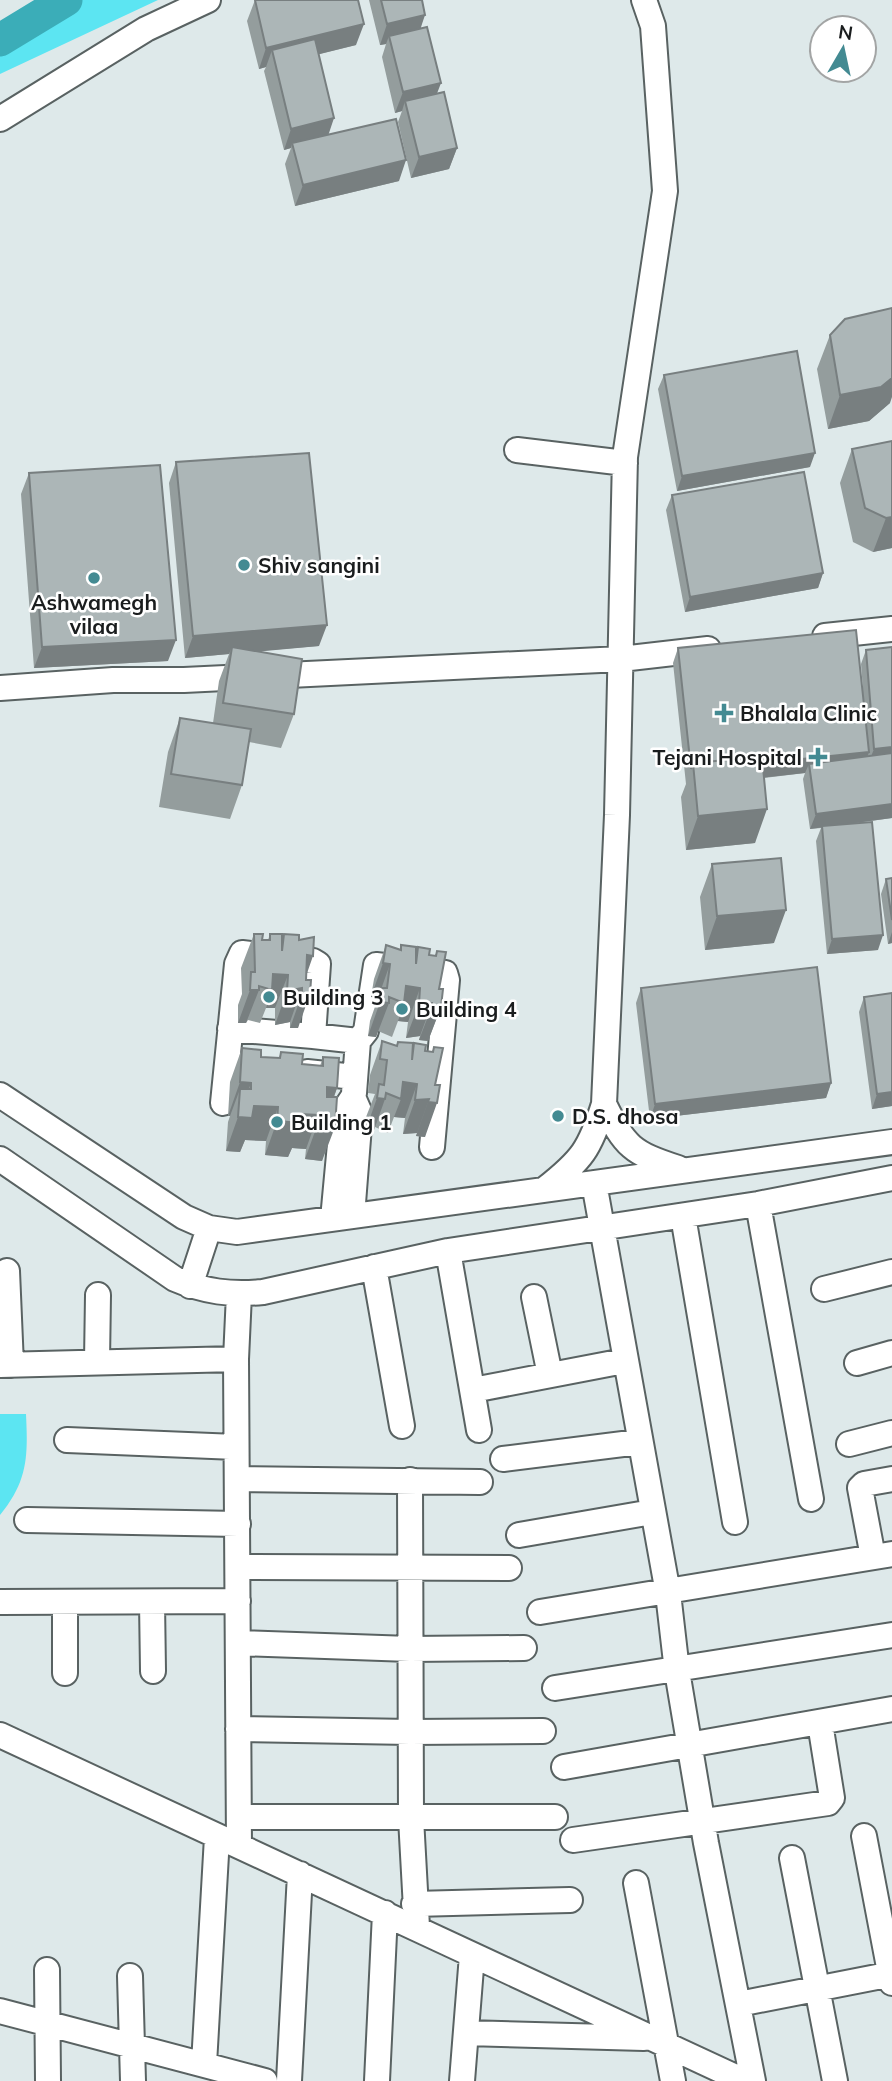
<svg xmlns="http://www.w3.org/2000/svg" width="892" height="2081" font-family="Mulish,sans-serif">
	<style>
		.green { fill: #5ce5f2 }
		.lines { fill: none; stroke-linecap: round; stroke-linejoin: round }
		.river { stroke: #3badb8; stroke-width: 33 }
		.minor-casing { stroke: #596262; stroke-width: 28 }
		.minor { stroke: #fff; stroke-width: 24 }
		.wall { fill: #949d9d }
		.shaded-wall { fill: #787f80 }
		.building { fill: #acb6b7; stroke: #787f80; stroke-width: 2 }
		.poi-dot { fill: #438a92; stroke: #fff; stroke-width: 2.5 }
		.labels { text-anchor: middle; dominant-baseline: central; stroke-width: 5; stroke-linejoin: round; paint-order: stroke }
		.poi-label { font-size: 21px; font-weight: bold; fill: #1a1d1e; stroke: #fff; text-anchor: start }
	</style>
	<rect width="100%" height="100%" fill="#dee9ea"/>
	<path class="green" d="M 40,0 L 158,0 L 0,74 L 0,32 Z
		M 0,1414 L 26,1414 C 28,1456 28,1481 0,1515 Z"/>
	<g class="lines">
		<path class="river" d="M 0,40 L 66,0"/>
		<defs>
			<path id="minor" d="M 0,119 L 146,29 L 208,0
				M 517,450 L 625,463
				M 825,636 L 892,629
				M 0,688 L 113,680 L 184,680 L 621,659 L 708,649
				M 313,1036 L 358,1041 L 354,1093
				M 358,1041 L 366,1031 L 376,965 L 445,973 L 447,980 L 432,1147
				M 307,1072 L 355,1077
				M 0,1095 L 184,1217 L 209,1228 L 237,1232 L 892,1142
				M 223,1103 L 237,964 L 242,953 L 313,961 L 318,964 L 313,1036 L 230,1029
				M 604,1104 C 625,1147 632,1153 678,1168
				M 0,1159 L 175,1279 C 205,1292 231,1295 263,1292 L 448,1251 L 758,1204 L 892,1178
				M 594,1183 L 668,1593 L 677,1671 L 706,1843 L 753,2081
				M 545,1189 C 582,1160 590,1149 604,1104 L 617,815 L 625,457 L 665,191 L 653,26 L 644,0
				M 758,1204 L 811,1499
				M 683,1216 L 735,1522
				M 333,1219 L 343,1112 L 353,1097 L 360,1113 L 352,1216
				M 448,1251 L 479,1430
				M 374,1267 L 402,1426
				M 7,1271 L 11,1365
				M 190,1286 L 209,1228
				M 824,1289 L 892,1272
				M 534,1297 L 550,1375
				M 97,1361 L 98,1295
				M 857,1363 L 892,1353
				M 0,1365 L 236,1359
				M 473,1390 L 624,1361
				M 67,1440 L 236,1447
				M 849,1444 L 892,1433
				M 503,1459 L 639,1442
				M 237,1479 L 480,1482
				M 410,1480 L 411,1818 L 417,1927
				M 27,1520 L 238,1524
				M 519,1535 L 652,1512
				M 873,1557 L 860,1488 L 864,1484 L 892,1479
				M 239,1567 L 509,1568
				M 0,1602 L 238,1601
				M 65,1602 L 65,1673
				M 152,1602 L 153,1671
				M 540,1612 L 892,1554
				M 238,1643 L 410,1649 L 524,1648
				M 555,1688 L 892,1635
				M 238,1729 L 410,1732 L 543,1731
				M 0,1735 L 744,2081
				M 564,1767 L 892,1709
				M 239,1817 L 555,1817
				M 864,1836 L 892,1983
				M 573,1840 L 828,1803 L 832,1798 L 820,1723
				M 239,1846 L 236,1359 L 239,1294
				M 792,1858 L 835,2081
				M 636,1883 L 673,2081
				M 414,1904 L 570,1900
				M 47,1970 L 48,2081
				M 130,1976 L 133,2081
				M 739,2004 L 892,1974
				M 0,2011 L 265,2081
				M 466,2033 L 644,2038
				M 204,2064 L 217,1837
				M 289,2081 L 300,1874
				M 377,2081 L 385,1913
				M 462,2081 L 472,1955"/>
		</defs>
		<use href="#minor" class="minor-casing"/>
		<use href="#minor" class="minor"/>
	</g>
	<path class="wall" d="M 255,0 L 356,45 L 319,54 L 328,135 L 399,181 L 295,206 L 285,164 L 291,148 L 284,150 L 264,71 L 266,67 L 259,69 L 247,21 Z
		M 369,0 L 422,0 L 421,29 L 437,93 L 457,148 L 449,169 L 411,178 L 398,122 L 402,111 L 395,113 L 382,57 L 386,44 L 380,45 Z
		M 830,335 L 890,403 L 869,421 L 828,429 L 817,369 Z
		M 664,375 L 810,467 L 677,491 L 658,389 Z
		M 892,441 L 892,548 L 873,552 L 853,542 L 840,483 L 852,449 Z
		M 176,462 L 319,646 L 258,651 L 294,714 L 281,748 L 249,742 L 242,785 L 230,819 L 159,807 L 168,752 L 180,718 L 213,723 L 219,681 L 229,654 L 185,658 L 169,483 Z
		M 29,473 L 168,661 L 34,668 L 21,494 Z
		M 672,495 L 823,573 L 818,588 L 685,612 L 666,510 Z
		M 678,648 L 863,689 L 861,664 L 866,650 L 892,818 L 856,823 L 878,950 L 827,954 L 816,841 L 821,828 L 810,829 L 803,779 L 805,773 L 764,778 L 755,843 L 686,850 L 681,797 L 686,784 L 673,663 Z
		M 712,864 L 774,943 L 705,950 L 700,897 Z
		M 892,878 L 892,943 L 888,944 L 881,894 L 886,879 Z
		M 254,934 L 262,940 L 268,940 L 270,934 L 282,940 L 284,934 L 299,940 L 306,977 L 298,1028 L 290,1028 L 290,1022 L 275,1025 L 275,1008 L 266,1008 L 260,1023 L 248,1020 L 246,1023 L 238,1023 L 238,1005 L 242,994 L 241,968 Z
		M 386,945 L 400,950 L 401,945 L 416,952 L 418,947 L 429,955 L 435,956 L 437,951 L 439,989 L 441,1007 L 428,1041 L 419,1040 L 420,1036 L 406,1038 L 408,1022 L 398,1021 L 392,1037 L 378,1031 L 376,1037 L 368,1036 L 370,1021 L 378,998 L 371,997 L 374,979 Z
		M 641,988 L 831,1083 L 826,1098 L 650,1119 L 636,1003 Z
		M 892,993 L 892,1106 L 872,1109 L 859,1012 L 864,997 Z
		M 382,1041 L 396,1046 L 398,1042 L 413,1048 L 414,1043 L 425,1051 L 432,1052 L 434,1047 L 425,1137 L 416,1136 L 417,1133 L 403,1134 L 405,1118 L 394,1117 L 388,1133 L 375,1127 L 373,1133 L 365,1132 L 366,1117 L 375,1094 L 368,1093 L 370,1075 Z
		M 242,1048 L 261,1057 L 279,1058 L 281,1052 L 302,1064 L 320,1066 L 323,1057 L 337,1088 L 334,1097 L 322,1161 L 305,1159 L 306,1149 L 292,1148 L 288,1157 L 265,1155 L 266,1141 L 245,1140 L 240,1152 L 226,1151 L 228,1122 L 230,1116 L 228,1116 L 230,1082 Z"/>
	<path class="shaded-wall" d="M 425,15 L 418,36 L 389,36 L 386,44 L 380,45 L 387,24 Z
		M 364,24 L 356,45 L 276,65 L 272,50 L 266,67 L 259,69 L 266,48 Z
		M 441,83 L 433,104 L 405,101 L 402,111 L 395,113 L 403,92 Z
		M 334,118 L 327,139 L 292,143 L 291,148 L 284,150 L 291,129 Z
		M 457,148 L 449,169 L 411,178 L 419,157 Z
		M 406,160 L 399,181 L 295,206 L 303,185 Z
		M 892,378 L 892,397 L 890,403 L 869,421 L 828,429 L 840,395 Z
		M 815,453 L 810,467 L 677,491 L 682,476 Z
		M 892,517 L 892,548 L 873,552 L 886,518 Z
		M 823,573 L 818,588 L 685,612 L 690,597 Z
		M 327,625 L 319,646 L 231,654 L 232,647 L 229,654 L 185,658 L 193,636 Z
		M 176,640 L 168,661 L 34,668 L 42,647 Z
		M 892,747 L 892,762 L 868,764 L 874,749 Z
		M 869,752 L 864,767 L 809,764 L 805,773 L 695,785 L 694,770 Z
		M 892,804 L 892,818 L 810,829 L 816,814 Z
		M 767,809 L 755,843 L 686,850 L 698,816 Z
		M 786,910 L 774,943 L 705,950 L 717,916 Z
		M 892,932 L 892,943 L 888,944 Z
		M 883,935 L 878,950 L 827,954 L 832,939 Z
		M 307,955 L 313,956 L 290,1022 L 275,1025 L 287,991 Z
		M 383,963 L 390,964 L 378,998 L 371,997 Z
		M 273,974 L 288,975 L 275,1008 L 266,1008 L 272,990 Z
		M 406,986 L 420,988 L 408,1022 L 398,1021 L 404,1003 Z
		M 250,990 L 259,990 L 246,1023 L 238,1023 Z
		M 302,994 L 310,994 L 298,1028 L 290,1028 Z
		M 380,1002 L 389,1003 L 376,1037 L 368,1036 Z
		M 432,1003 L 420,1036 L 406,1038 L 419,1004 Z
		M 432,1006 L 441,1007 L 428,1041 L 419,1040 Z
		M 240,1082 L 251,1083 L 239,1116 L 240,1089 L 230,1116 L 228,1116 Z
		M 403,1082 L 417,1084 L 405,1118 L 394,1117 L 401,1099 Z
		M 831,1083 L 826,1098 L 650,1119 L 655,1104 Z
		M 327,1087 L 337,1088 L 325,1121 L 318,1115 L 306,1149 L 292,1148 L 288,1157 L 265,1155 L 277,1121 L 301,1114 Z
		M 892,1092 L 892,1106 L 872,1109 L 877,1094 Z
		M 377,1098 L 385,1099 L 373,1133 L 365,1132 Z
		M 429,1099 L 417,1133 L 403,1134 L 415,1100 Z
		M 428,1102 L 437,1103 L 425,1137 L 416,1136 Z
		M 254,1106 L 278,1107 L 266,1141 L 245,1140 L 240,1152 L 226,1151 L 238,1117 Z
		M 317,1126 L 335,1127 L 322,1161 L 305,1159 Z"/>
	<path class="building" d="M 255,0 L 358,0 L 364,24 L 266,48 Z
		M 381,0 L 422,0 L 425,15 L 387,24 Z
		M 427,27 L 441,83 L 403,92 L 389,36 Z
		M 315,39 L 334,118 L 291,129 L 272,50 Z
		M 444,92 L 457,148 L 419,157 L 405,101 Z
		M 396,119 L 406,160 L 303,185 L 292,143 Z
		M 892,308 L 892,378 L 881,387 L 840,395 L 830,335 L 845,319 Z
		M 797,351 L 815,453 L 682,476 L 664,375 Z
		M 892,441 L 892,517 L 886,518 L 865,508 L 852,449 Z
		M 309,453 L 327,625 L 193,636 L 176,462 Z
		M 160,465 L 176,640 L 42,647 L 29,473 Z
		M 804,472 L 823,573 L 690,597 L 672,495 Z
		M 856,630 L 869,752 L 763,763 L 762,757 L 693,763 L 691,769 L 678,648 Z
		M 232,647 L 302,659 L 294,714 L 223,703 Z
		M 892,647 L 892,747 L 874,749 L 866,650 Z
		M 180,718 L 251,729 L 242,785 L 171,774 Z
		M 892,753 L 892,804 L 816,814 L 809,764 Z
		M 762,757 L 767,809 L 698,816 L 693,763 Z
		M 872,822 L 883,935 L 832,939 L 822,826 Z
		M 781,858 L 786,910 L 717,916 L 712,864 Z
		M 892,878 L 892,920 L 886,879 Z
		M 254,934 L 263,934 L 262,940 L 270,940 L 270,934 L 282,934 L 282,951 L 284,934 L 299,935 L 299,940 L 314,937 L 313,956 L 307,955 L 306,980 L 311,980 L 310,994 L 302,994 L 302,988 L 287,991 L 288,975 L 273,974 L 272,990 L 259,986 L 259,990 L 250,990 L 251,972 L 255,972 Z
		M 386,945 L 401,950 L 401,945 L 416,947 L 416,964 L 418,947 L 430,949 L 429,955 L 436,956 L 437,951 L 446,952 L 439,989 L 443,989 L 441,1007 L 432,1006 L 432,1003 L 419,1004 L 420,988 L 406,986 L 404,1003 L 389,997 L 389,1003 L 380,1002 L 382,988 L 387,988 L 390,964 L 383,963 Z
		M 817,967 L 831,1083 L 655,1104 L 641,988 Z
		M 892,993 L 892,1092 L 877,1094 L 864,997 Z
		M 382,1041 L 397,1046 L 398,1042 L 413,1043 L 412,1060 L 414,1043 L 426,1045 L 425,1051 L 433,1052 L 434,1047 L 443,1048 L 435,1085 L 440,1085 L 437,1103 L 428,1102 L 429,1099 L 415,1100 L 417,1084 L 403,1082 L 401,1099 L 386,1093 L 385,1099 L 377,1098 L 379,1084 L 384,1085 L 387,1060 L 380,1059 Z
		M 242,1048 L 261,1050 L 261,1057 L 280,1058 L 281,1052 L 303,1054 L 302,1064 L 323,1066 L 323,1057 L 339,1058 L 337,1088 L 327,1087 L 327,1097 L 337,1097 L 335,1127 L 317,1126 L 318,1115 L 301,1114 L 301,1123 L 277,1121 L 278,1107 L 254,1106 L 252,1118 L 238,1117 L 240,1089 L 251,1089 L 251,1083 L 240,1082 Z"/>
	<g class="poi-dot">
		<circle cx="244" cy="565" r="7"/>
		<circle cx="94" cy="578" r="7"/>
		<path d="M720.5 702.5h7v7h7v7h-7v7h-7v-7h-7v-7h7z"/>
		<path d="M814.5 746.5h7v7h7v7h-7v7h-7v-7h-7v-7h7z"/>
		<circle cx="269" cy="997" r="7"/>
		<circle cx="402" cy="1009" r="7"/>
		<circle cx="558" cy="1116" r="7"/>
		<circle cx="277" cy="1122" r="7"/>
	</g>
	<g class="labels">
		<g class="poi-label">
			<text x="258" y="565">Shiv sangini</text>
			<text x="94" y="602" text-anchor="middle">Ashwamegh<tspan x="94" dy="24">vilaa</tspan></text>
			<text x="740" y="713">Bhalala Clinic</text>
			<text x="802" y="757" text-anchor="end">Tejani Hospital</text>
			<text x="283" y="997">Building 3</text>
			<text x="416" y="1009">Building 4</text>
			<text x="572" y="1116">D.S. dhosa</text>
			<text x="291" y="1122">Building 1</text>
		</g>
	</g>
	<g transform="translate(843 49) rotate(9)"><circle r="33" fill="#ffffff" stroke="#a3a5a5" stroke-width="2"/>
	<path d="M0-5L12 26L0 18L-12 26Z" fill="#438a92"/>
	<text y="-10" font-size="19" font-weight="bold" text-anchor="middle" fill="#1a1d1e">N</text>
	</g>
</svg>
